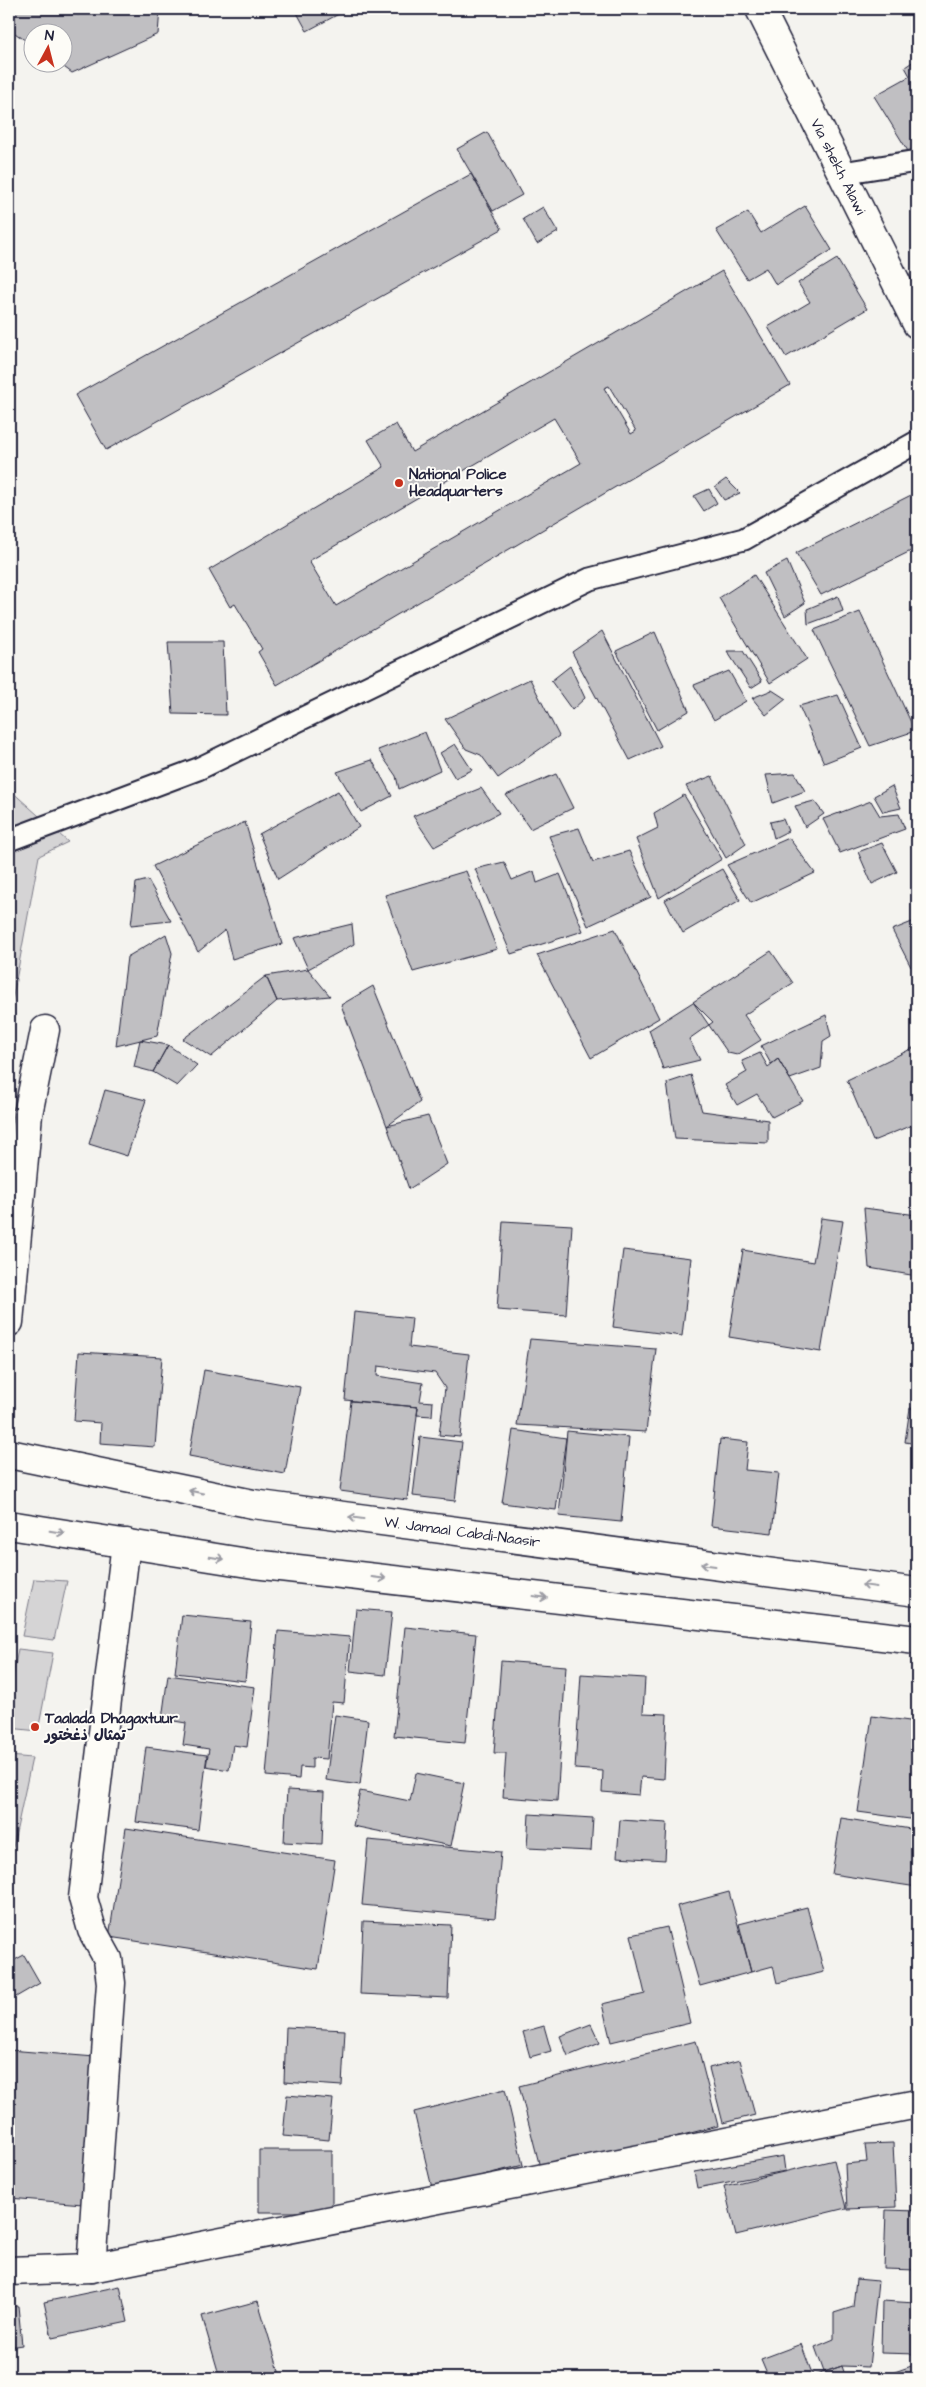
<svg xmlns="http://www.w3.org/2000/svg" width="926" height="2387" font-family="'Architects Daughter','Playpen Sans Arabic',sans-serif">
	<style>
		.green { fill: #d5d4d5; stroke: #7c7b88 }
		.building { fill: #c0bfc2; stroke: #22223b; fill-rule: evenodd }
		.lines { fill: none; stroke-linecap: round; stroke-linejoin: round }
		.service-casing { stroke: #22223b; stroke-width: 25 }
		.minor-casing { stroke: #22223b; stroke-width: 31 }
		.trunk-casing { stroke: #22223b; stroke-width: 31 }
		.service { stroke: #fdfcf7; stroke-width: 21 }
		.minor { stroke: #fdfcf7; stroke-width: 28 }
		.trunk { stroke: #fdfcf7; stroke-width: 28 }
		.oneway { stroke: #9a9aa2 }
		.poi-dot { fill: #c8321e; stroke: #fdfcf7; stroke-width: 2 }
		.labels { text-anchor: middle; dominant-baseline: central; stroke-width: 4; stroke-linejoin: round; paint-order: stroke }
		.street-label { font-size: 15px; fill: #22223b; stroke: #fdfcf7 }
		.poi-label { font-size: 15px; font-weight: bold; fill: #22223b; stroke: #fdfcf7; text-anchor: start }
	</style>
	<rect width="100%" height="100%" fill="#f4f3ef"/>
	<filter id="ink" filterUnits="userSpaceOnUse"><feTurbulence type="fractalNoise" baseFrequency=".02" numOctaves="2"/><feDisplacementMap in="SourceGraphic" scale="10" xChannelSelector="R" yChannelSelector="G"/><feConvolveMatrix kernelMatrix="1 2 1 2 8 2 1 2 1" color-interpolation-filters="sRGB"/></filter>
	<g filter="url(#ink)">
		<path class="green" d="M 9,789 L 68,842 L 39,856 L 9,1018 Z
			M 34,1579 L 67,1581 L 54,1640 L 22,1636 Z
			M 18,1649 L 53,1653 L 38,1731 L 9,1728 L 9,1699 Z
			M 9,1756 L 32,1758 L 9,1866 Z"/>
		<path class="building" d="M 9,9 L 69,9 L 78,15 L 91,9 L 160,9 L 158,34 L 72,73 L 57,62 L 62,62 L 62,32 L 32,32 L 32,45 L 9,29 Z
			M 295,9 L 348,9 L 307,31 Z
			M 917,59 L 917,150 L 911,156 L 874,96 L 910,76 L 905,67 Z
			M 487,132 L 522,195 L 493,211 L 457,149 Z
			M 471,174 L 502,229 L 106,450 L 75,395 Z
			M 805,206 L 832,250 L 776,285 L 766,268 L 747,279 L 716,230 L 748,212 L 761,233 Z
			M 543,207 L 558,232 L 537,244 L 523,219 Z
			M 837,259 L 867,309 L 786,357 L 768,327 L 810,302 L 798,283 Z
			M 722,271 L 790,385 L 277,685 L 258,652 L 262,649 L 235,604 L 230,607 L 209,570 L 384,467 L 368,440 L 396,424 L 412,452 ZM 609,386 L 636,431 L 631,434 L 604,388 ZM 554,418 L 581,463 L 336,606 L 309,561 Z
			M 726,479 L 740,493 L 724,500 L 715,487 Z
			M 709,489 L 717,503 L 704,511 L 694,496 Z
			M 917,492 L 917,548 L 821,595 L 796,553 Z
			M 787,561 L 805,603 L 785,616 L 764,573 Z
			M 754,575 L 807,659 L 770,683 L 719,598 Z
			M 838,596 L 843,611 L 808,624 L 807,609 Z
			M 860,612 L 915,731 L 870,746 L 814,630 Z
			M 602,631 L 661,746 L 630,760 L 572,652 Z
			M 655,632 L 689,711 L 657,730 L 616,651 Z
			M 168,642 L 223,642 L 226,715 L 173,714 Z
			M 727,651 L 743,651 L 762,681 L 751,688 Z
			M 570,666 L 585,698 L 572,710 L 551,681 Z
			M 729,671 L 746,701 L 714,720 L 694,685 Z
			M 530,679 L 559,736 L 498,778 L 481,755 L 466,749 L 445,719 Z
			M 772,690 L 786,699 L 766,715 L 752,698 Z
			M 838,695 L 862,748 L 824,763 L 799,706 Z
			M 425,732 L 440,770 L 399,789 L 396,776 L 378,750 Z
			M 455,744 L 472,770 L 455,778 L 440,753 Z
			M 372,760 L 392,796 L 361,812 L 337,772 Z
			M 795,773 L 805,791 L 773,803 L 766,775 Z
			M 556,774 L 573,808 L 530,829 L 506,795 Z
			M 712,776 L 746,844 L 726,858 L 686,786 Z
			M 892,786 L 901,808 L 883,812 L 874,796 Z
			M 481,788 L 499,813 L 434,847 L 413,816 Z
			M 338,791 L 359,827 L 278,879 L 259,834 Z
			M 684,795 L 722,859 L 659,898 L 636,839 L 658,828 L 654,813 Z
			M 814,801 L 824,814 L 805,827 L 795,806 Z
			M 871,801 L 880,816 L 899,814 L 905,829 L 840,853 L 823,819 Z
			M 783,819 L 788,831 L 774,838 L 770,822 Z
			M 245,822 L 282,944 L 232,959 L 225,930 L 198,952 L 153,866 Z
			M 579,828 L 593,862 L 629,851 L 651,897 L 588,926 L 549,836 Z
			M 789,838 L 815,873 L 751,903 L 727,865 Z
			M 882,843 L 897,872 L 872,884 L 858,852 Z
			M 504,862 L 512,880 L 534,871 L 537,883 L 560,874 L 583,931 L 511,954 L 475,869 Z
			M 722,869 L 740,900 L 683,933 L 665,900 Z
			M 466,871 L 497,949 L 413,972 L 385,895 Z
			M 148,880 L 171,921 L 131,925 L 136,883 Z
			M 917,920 L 917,964 L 911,967 L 892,930 Z
			M 352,924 L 354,944 L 308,969 L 294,938 Z
			M 615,929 L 659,1018 L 591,1058 L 537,955 Z
			M 166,934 L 172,953 L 157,1036 L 116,1046 L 127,957 Z
			M 771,951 L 793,983 L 744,1015 L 761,1040 L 737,1055 L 728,1053 L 693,1002 Z
			M 308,969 L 330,996 L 277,1001 L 266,976 Z
			M 266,976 L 277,1001 L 211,1057 L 183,1039 Z
			M 373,986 L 420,1102 L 387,1126 L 341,1005 Z
			M 693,1002 L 713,1022 L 689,1039 L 700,1060 L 663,1069 L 649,1030 Z
			M 826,1015 L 831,1036 L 823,1041 L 821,1068 L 790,1079 L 778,1059 L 771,1064 L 761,1046 Z
			M 140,1040 L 168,1045 L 153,1072 L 134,1067 Z
			M 168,1045 L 197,1065 L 177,1086 L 153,1072 Z
			M 917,1046 L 917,1123 L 873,1141 L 847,1080 Z
			M 760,1053 L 768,1067 L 778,1059 L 803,1101 L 772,1117 L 757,1094 L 737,1105 L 725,1085 L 747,1072 L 742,1061 Z
			M 691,1075 L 702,1111 L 768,1120 L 768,1143 L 675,1139 L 667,1083 Z
			M 105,1090 L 146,1100 L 127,1156 L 89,1144 Z
			M 428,1116 L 447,1164 L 409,1189 L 387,1126 Z
			M 864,1208 L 917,1215 L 917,1276 L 869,1268 Z
			M 821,1218 L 843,1221 L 821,1352 L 729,1337 L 743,1250 L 813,1262 Z
			M 503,1221 L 572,1225 L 566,1315 L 497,1310 Z
			M 623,1250 L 691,1258 L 682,1336 L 613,1327 Z
			M 354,1312 L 412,1318 L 409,1347 L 469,1354 L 460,1437 L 439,1435 L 445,1388 L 435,1373 L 378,1366 L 377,1376 L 423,1383 L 420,1401 L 433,1402 L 432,1416 L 417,1415 L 418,1407 L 345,1400 Z
			M 530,1339 L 656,1349 L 646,1432 L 517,1425 Z
			M 79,1352 L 162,1357 L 155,1447 L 100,1443 L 101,1423 L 74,1421 Z
			M 204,1370 L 300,1387 L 285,1474 L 189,1456 Z
			M 351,1401 L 418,1407 L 407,1500 L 340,1491 Z
			M 910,1408 L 917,1409 L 917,1444 L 905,1442 Z
			M 513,1430 L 566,1438 L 556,1510 L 502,1503 Z
			M 567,1431 L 629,1437 L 621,1522 L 559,1516 Z
			M 420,1437 L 462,1442 L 455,1501 L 413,1496 Z
			M 720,1439 L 748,1442 L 745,1470 L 779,1473 L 772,1533 L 711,1526 Z
			M 356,1609 L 392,1612 L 385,1675 L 350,1671 Z
			M 182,1615 L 251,1622 L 245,1681 L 175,1673 Z
			M 405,1627 L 476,1634 L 465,1743 L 394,1736 Z
			M 278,1631 L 350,1637 L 344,1703 L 332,1702 L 327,1759 L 312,1758 L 312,1768 L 300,1767 L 299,1779 L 266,1776 Z
			M 501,1661 L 566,1666 L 557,1801 L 503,1797 L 506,1753 L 494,1753 Z
			M 581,1674 L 645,1678 L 643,1713 L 667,1714 L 664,1779 L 641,1777 L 639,1795 L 602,1792 L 603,1771 L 575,1769 Z
			M 168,1675 L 255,1687 L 247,1747 L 233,1745 L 229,1770 L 206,1766 L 209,1749 L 183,1745 L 186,1723 L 162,1719 Z
			M 335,1715 L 368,1720 L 360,1785 L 326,1780 Z
			M 872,1716 L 917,1722 L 917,1820 L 858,1812 Z
			M 146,1747 L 207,1755 L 198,1830 L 136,1822 Z
			M 416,1773 L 464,1783 L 451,1846 L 353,1826 L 360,1791 L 410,1801 Z
			M 287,1790 L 324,1792 L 322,1844 L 284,1842 Z
			M 529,1814 L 593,1818 L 591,1851 L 527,1848 Z
			M 841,1818 L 917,1830 L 917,1887 L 832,1874 Z
			M 620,1820 L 667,1823 L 665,1860 L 617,1857 Z
			M 126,1828 L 335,1860 L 318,1969 L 109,1937 Z
			M 368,1840 L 501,1852 L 495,1918 L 362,1905 Z
			M 729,1892 L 751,1972 L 700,1986 L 677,1906 Z
			M 807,1907 L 824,1972 L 777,1983 L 773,1966 L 751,1972 L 739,1924 Z
			M 363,1921 L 451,1925 L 448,1998 L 360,1994 Z
			M 667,1927 L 690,2023 L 611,2042 L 602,2004 L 645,1994 L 631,1935 Z
			M 24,1955 L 40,1983 L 9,2001 L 9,1963 Z
			M 591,2024 L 600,2043 L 568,2056 L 560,2036 Z
			M 544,2026 L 551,2051 L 530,2057 L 523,2032 Z
			M 286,2027 L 345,2030 L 342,2086 L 284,2082 Z
			M 696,2041 L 718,2126 L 541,2171 L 519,2086 Z
			M 9,2050 L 95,2057 L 83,2204 L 9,2198 Z
			M 740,2060 L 755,2115 L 723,2123 L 709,2068 Z
			M 505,2089 L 523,2165 L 432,2188 L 414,2112 Z
			M 287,2095 L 333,2099 L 329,2140 L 283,2136 Z
			M 893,2143 L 896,2207 L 847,2209 L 845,2164 L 867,2162 L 865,2144 Z
			M 259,2150 L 332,2150 L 332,2212 L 259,2212 Z
			M 783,2156 L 785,2171 L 697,2188 L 694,2172 Z
			M 834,2160 L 846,2208 L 736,2235 L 724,2186 Z
			M 886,2210 L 917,2211 L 917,2270 L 884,2269 Z
			M 856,2279 L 878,2281 L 869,2367 L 842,2366 L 824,2372 L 815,2347 L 834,2339 L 834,2313 L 853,2307 Z
			M 917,2284 L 917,2354 L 881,2353 L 882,2301 L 916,2303 Z
			M 120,2286 L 128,2322 L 52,2338 L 44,2302 Z
			M 258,2301 L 281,2378 L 220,2378 L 202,2316 Z
			M 18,2306 L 22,2345 L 9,2347 L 9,2307 Z
			M 801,2344 L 813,2376 L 806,2378 L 769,2378 L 761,2359 Z
			M 917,2364 L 917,2378 L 878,2378 Z
			M 842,2366 L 846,2378 L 806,2378 L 813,2376 Z"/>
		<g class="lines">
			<defs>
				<path id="service" d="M 842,173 L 917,161
					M 9,840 L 198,769 L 590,579 L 744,539 L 917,442"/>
				<g id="minor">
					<path id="s1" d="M 760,9 L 917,324"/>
					<path d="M 9,1322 L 28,1114 L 45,1030"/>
					<path d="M 91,2268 L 111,1983 L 108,1959 L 92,1930 L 83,1898 L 126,1543"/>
					<path d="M 9,2271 L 91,2268 L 917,2104"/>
				</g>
				<g id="trunk">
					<path id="s2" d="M 9,1454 L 253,1504 L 917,1592"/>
					<path d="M 9,1525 L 254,1564 L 917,1640"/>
				</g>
			</defs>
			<use href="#service" class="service-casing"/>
			<use href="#minor" class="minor-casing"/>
			<use href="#trunk" class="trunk-casing"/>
			<use href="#service" class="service"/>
			<use href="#minor" class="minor"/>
			<use href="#trunk" class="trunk"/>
		</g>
		<defs><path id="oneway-shaft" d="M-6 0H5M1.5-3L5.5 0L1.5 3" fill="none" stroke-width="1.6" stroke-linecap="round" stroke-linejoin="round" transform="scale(1.25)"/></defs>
		<g class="oneway">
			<use href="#oneway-shaft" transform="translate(196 1492) rotate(-168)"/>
			<use href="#oneway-shaft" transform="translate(356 1518) rotate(-172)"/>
			<use href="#oneway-shaft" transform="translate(57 1532) rotate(9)"/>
			<use href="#oneway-shaft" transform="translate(217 1558) rotate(9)"/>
			<use href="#oneway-shaft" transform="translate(708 1565) rotate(-172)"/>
			<use href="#oneway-shaft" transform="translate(379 1578) rotate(7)"/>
			<use href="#oneway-shaft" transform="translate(869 1586) rotate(-172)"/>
			<use href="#oneway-shaft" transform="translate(540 1597) rotate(7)"/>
		</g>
	</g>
	<g class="poi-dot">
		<circle cx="399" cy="483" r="5"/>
		<circle cx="35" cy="1727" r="5"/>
	</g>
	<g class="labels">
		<g class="street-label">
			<text stroke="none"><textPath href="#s1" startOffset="176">Via shekh Alawi</textPath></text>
			<text stroke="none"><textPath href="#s2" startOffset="460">W. Jamaal Cabdi-Naasir</textPath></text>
		</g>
		<g class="poi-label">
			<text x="409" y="474">National Police<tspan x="409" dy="17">Headquarters</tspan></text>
			<text x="45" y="1718">Taalada Dhagaxtuur<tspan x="45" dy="17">تمثال ذغختور</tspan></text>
		</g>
	</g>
	<rect width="926" height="2387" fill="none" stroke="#fdfcf7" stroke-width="30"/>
	<rect x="15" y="15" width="896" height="2357" fill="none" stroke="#22223b" stroke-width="2" filter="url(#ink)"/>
	<g transform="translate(48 48) rotate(7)"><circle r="24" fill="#fdfcf7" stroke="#a5a5ac"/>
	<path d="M0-4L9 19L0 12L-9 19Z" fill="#c8321e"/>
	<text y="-8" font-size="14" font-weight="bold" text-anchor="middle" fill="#22223b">N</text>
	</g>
</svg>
